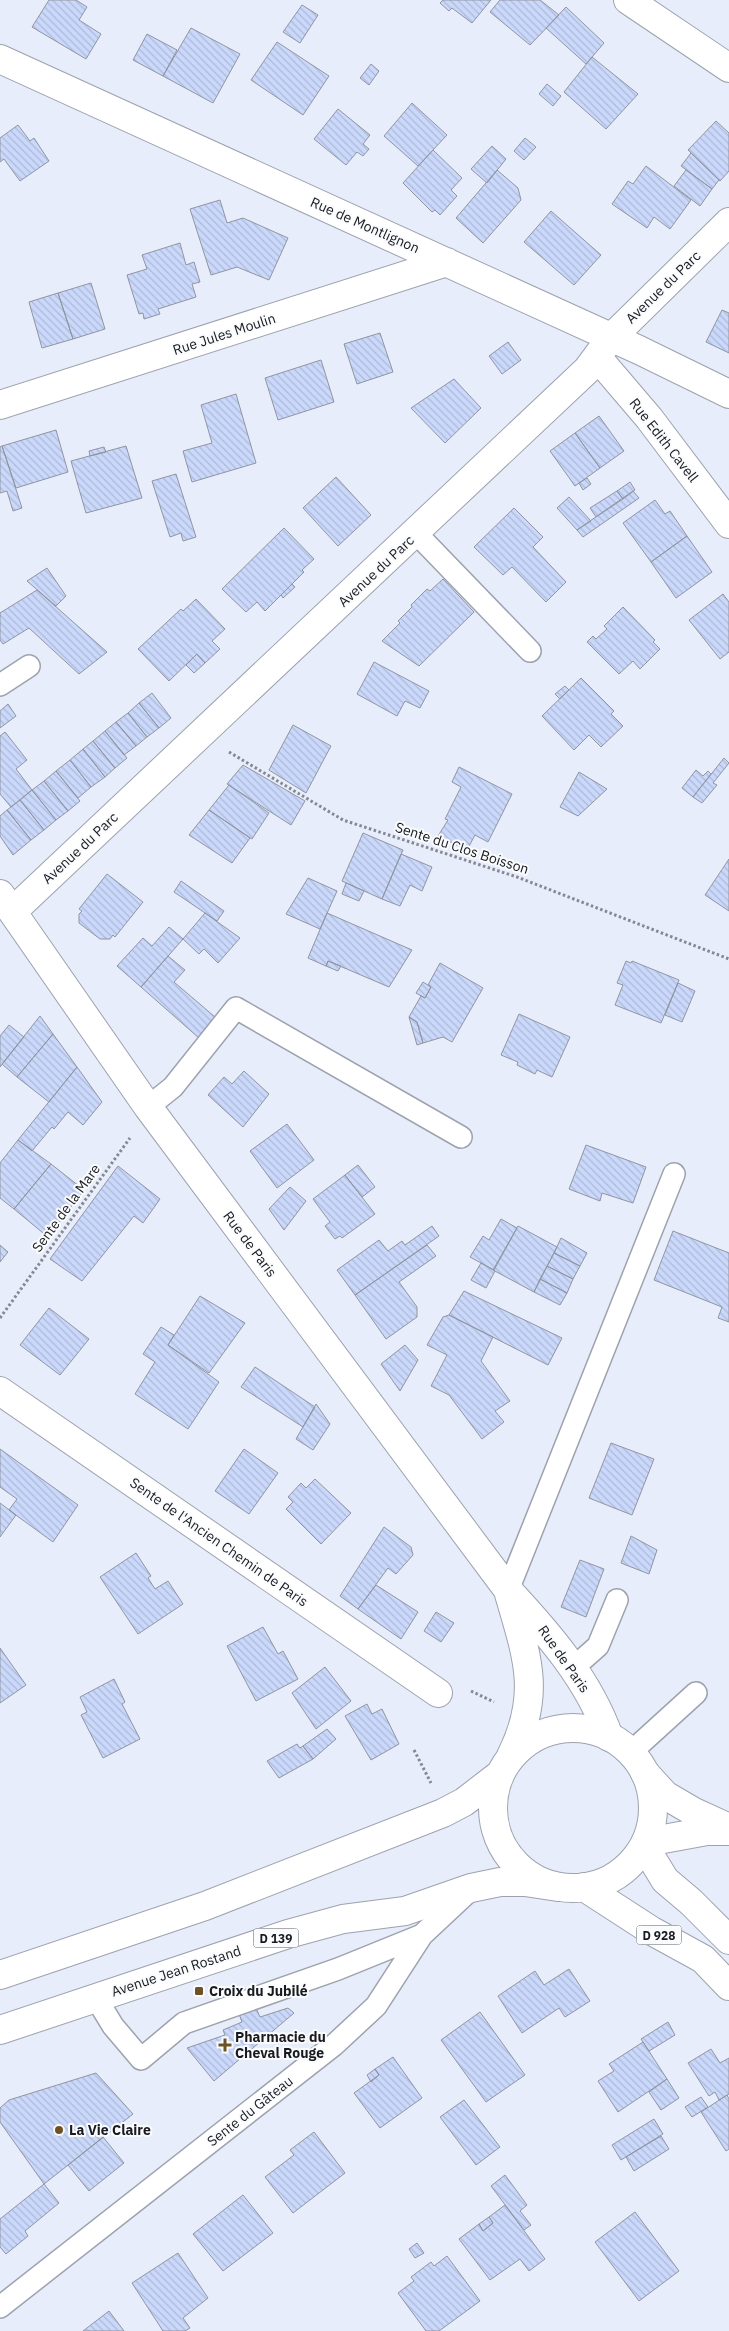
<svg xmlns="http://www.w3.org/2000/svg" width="729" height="2331" font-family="'IBM Plex Sans',sans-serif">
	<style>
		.building { fill: url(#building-back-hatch); stroke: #9095a1 }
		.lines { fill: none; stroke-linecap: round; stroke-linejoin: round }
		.lane-casing { stroke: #9da2ae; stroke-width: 24 }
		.street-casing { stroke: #9da2ae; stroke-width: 30 }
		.secondary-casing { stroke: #9da2ae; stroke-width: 30 }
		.primary-casing { stroke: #9da2ae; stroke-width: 30 }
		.path { stroke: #858891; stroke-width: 3; stroke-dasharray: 2.5 2.5; stroke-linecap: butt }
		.lane { stroke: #fff; stroke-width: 21 }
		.street { stroke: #fff; stroke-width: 28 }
		.secondary { stroke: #fff; stroke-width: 28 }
		.primary { stroke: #fff; stroke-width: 28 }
		.poi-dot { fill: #6c5224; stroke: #f9fbfd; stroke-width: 2 }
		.labels { text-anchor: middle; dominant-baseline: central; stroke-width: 4; stroke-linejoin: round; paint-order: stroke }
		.shield { fill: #f9fbfd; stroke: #5c5e62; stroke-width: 1 }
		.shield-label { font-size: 12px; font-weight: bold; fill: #191a1f }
		.street-label { font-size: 14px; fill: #191a1f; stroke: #f9fbfd }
		.poi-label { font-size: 14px; font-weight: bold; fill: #191a1f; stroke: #f9fbfd; text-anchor: start }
	</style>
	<defs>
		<pattern id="building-back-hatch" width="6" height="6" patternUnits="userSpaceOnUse" patternTransform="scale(1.25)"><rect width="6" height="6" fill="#cad8fb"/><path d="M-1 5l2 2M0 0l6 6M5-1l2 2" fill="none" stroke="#adb9d7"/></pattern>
	</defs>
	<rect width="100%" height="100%" fill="#e8edfb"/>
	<path class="building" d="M 49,0 L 76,0 L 87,7 L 79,20 L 101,34 L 86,59 L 32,27 Z
		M 443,0 L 491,0 L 472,23 L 452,8 L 449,11 L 440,3 Z
		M 500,0 L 540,0 L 559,15 L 530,45 L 490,12 Z
		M 302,5 L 318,15 L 300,43 L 283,32 Z
		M 566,7 L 604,43 L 586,64 L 546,28 Z
		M 191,28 L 240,54 L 213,103 L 163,76 Z
		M 147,34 L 177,50 L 163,76 L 133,60 Z
		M 277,42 L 329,76 L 303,115 L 251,80 Z
		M 592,57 L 638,94 L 606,129 L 564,92 Z
		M 371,64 L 379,71 L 369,85 L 360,78 Z
		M 547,84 L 561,96 L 553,106 L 539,94 Z
		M 412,103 L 447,135 L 418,166 L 384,136 Z
		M 338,109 L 370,135 L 363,144 L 369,149 L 363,156 L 357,152 L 346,165 L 314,139 Z
		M 716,121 L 729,133 L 729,171 L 720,181 L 688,150 Z
		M 18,125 L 30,141 L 34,138 L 49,161 L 20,181 L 4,159 L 0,162 L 0,138 Z
		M 525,138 L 536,147 L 524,160 L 514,151 Z
		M 492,146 L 506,159 L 487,183 L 471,169 Z
		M 433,150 L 462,178 L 451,190 L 457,196 L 440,215 L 435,210 L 432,212 L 403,183 Z
		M 691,153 L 719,180 L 712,189 L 681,166 Z
		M 646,166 L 691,200 L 670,229 L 654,217 L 647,228 L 612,204 L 628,181 L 633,184 Z
		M 497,170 L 518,188 L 521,200 L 483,243 L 456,218 Z
		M 686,170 L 712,189 L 700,206 L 674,186 Z
		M 220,200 L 227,223 L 243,218 L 288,238 L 269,280 L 237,267 L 211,275 L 190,209 Z
		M 551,211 L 601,255 L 574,285 L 524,242 Z
		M 180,243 L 186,265 L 194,262 L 200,282 L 192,284 L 196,297 L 158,309 L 160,314 L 144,319 L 143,313 L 139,314 L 127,275 L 147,269 L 142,255 Z
		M 91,283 L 105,329 L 73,339 L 58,293 Z
		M 58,293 L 73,339 L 42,348 L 29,302 Z
		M 722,310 L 729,313 L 729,353 L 706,342 Z
		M 380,333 L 393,372 L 357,384 L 344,344 Z
		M 508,342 L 521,360 L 502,374 L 489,356 Z
		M 321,360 L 334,402 L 278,420 L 265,378 Z
		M 454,379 L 481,408 L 445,443 L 411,408 Z
		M 236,394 L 256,463 L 192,482 L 183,451 L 212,443 L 201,405 Z
		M 599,416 L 624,451 L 600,468 L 575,433 Z
		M 56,430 L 68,472 L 16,488 L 2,446 Z
		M 575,433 L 600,468 L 575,486 L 550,451 Z
		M 2,446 L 22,508 L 13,511 L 7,491 L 0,493 L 0,447 Z
		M 126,446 L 142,498 L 86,513 L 71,461 Z
		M 104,447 L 106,452 L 90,456 L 89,451 Z
		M 176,474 L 196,537 L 183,541 L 181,533 L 170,537 L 152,481 Z
		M 336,477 L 371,515 L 338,546 L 303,508 Z
		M 587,478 L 591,484 L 583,490 L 579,483 Z
		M 630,482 L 635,490 L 623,499 L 617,491 Z
		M 617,491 L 623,499 L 596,517 L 590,508 Z
		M 633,491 L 639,498 L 583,537 L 577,530 Z
		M 569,497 L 591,521 L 577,530 L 557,508 Z
		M 655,500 L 665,514 L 670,511 L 687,536 L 651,562 L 623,523 Z
		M 514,508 L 543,537 L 533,547 L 566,582 L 546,602 L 512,567 L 503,575 L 474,547 Z
		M 284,528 L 314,559 L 302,570 L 304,572 L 265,611 L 257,602 L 246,612 L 222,589 Z
		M 687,536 L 712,572 L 676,598 L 651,562 Z
		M 47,568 L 66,596 L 56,606 L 27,581 Z
		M 443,579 L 474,612 L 419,666 L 382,641 L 400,623 L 398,621 L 412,607 L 411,605 L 427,589 L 430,591 Z
		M 292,584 L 295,587 L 283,598 L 281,595 Z
		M 37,590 L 107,652 L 79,674 L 29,628 L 3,644 L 0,640 L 0,613 Z
		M 723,594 L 729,602 L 729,652 L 720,659 L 689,620 Z
		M 196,599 L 225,629 L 212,641 L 220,649 L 205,663 L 197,654 L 169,681 L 138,649 L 181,609 L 183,611 Z
		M 623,607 L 655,640 L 653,642 L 660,649 L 640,669 L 633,661 L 619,674 L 587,642 L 593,636 L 596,639 L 607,629 L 604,626 Z
		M 197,654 L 205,663 L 194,673 L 186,665 Z
		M 374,662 L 429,691 L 420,708 L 405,701 L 397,716 L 357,694 Z
		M 581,678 L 614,711 L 611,714 L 623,726 L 601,747 L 589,735 L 574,750 L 542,716 Z
		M 565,686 L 569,690 L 560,699 L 555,694 Z
		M 152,693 L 171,718 L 159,728 L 139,703 Z
		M 139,703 L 159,728 L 147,737 L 128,713 Z
		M 8,704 L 16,716 L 0,728 L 0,711 Z
		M 128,713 L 147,737 L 136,746 L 116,722 Z
		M 116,722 L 136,746 L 124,755 L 105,731 Z
		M 293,725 L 331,746 L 306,793 L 269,770 Z
		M 105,731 L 127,758 L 115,768 L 93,741 Z
		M 5,732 L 27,760 L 16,769 L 32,790 L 11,807 L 0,794 L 0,736 Z
		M 93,741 L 115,768 L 105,777 L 83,749 Z
		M 83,749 L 105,777 L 91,787 L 70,760 Z
		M 724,758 L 729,763 L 713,783 L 717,785 L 702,803 L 693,797 Z
		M 70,760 L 91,787 L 78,798 L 56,771 Z
		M 243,765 L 305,801 L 291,825 L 227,784 Z
		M 459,767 L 512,794 L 488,842 L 475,835 L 467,850 L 438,836 L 448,820 L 445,819 L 461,787 L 452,782 Z
		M 696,770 L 703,776 L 708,771 L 711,774 L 693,797 L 682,788 Z
		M 56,771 L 80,801 L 68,811 L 44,781 Z
		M 579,772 L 607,789 L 578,816 L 560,807 Z
		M 44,781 L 68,811 L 56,820 L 32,790 Z
		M 229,785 L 269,813 L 252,839 L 209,810 Z
		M 32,790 L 56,820 L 44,830 L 20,800 Z
		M 20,800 L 44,830 L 31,840 L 7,810 Z
		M 7,810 L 31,840 L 13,855 L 0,836 L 0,816 Z
		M 209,810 L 250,838 L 232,863 L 189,835 Z
		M 363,833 L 403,850 L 382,899 L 342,881 Z
		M 401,854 L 432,867 L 422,891 L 410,885 L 400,906 L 382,899 Z
		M 729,859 L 729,911 L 705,895 Z
		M 107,874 L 143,902 L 115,937 L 113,935 L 110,939 L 100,939 L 79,923 L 79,914 L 82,911 L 79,909 Z
		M 308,878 L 337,891 L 320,929 L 286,914 Z
		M 181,881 L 224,911 L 217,921 L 174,892 Z
		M 346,883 L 364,891 L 359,901 L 342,894 Z
		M 205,913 L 240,938 L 218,963 L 204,949 L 199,954 L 183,939 Z
		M 327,913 L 412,950 L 389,987 L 328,961 L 326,966 L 308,958 Z
		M 169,927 L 183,939 L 141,987 L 117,966 L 143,938 L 152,946 Z
		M 168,956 L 185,970 L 174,982 L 215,1017 L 199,1038 L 141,987 Z
		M 328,961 L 341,966 L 338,971 L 326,966 Z
		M 626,961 L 631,963 L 632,961 L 679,980 L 661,1023 L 615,1005 L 623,985 L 617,983 Z
		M 440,963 L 483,988 L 452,1042 L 443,1037 L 423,1043 L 417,1022 L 409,1017 L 421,996 L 425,998 L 431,987 L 428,985 Z
		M 423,982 L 431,987 L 425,998 L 416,993 Z
		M 678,983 L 695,991 L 682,1022 L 665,1015 Z
		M 519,1014 L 570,1037 L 552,1077 L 537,1070 L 535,1074 L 517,1065 L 518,1062 L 501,1055 Z
		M 40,1016 L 53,1034 L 17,1077 L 2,1064 Z
		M 409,1017 L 417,1022 L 423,1043 L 417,1045 Z
		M 9,1025 L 24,1037 L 0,1067 L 0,1036 Z
		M 53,1034 L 77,1067 L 49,1102 L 17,1077 Z
		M 77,1067 L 102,1102 L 83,1125 L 68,1112 L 54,1129 L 52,1127 L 32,1151 L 18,1140 Z
		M 244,1071 L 269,1094 L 243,1127 L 208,1095 L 224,1077 L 232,1084 Z
		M 287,1124 L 314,1160 L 277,1188 L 250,1151 Z
		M 18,1140 L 51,1164 L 14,1209 L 0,1198 L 0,1163 Z
		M 586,1145 L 646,1167 L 633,1203 L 602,1193 L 600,1201 L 569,1189 Z
		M 51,1164 L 84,1190 L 48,1237 L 14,1209 Z
		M 358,1165 L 375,1187 L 362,1197 L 345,1175 Z
		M 118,1166 L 160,1199 L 143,1223 L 134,1216 L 82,1281 L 50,1259 Z
		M 345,1175 L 375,1214 L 342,1238 L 340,1236 L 335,1239 L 325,1226 L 330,1222 L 313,1199 Z
		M 290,1187 L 306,1201 L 284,1230 L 269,1209 Z
		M 501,1219 L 517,1228 L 494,1270 L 470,1257 L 483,1236 L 489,1240 Z
		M 432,1226 L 439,1236 L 355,1295 L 337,1270 L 379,1240 L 388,1251 L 402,1241 L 405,1245 Z
		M 518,1226 L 557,1247 L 534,1292 L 493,1270 Z
		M 673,1231 L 729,1253 L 729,1322 L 718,1318 L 722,1307 L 654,1280 Z
		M 561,1238 L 587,1253 L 580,1266 L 554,1253 Z
		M 0,1245 L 8,1252 L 0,1262 Z
		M 427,1245 L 436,1256 L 399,1282 L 417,1307 L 417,1317 L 386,1339 L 355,1295 Z
		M 554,1253 L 580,1266 L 573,1279 L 547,1266 Z
		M 481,1263 L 495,1271 L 486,1288 L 471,1280 Z
		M 547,1266 L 573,1279 L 567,1293 L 540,1279 Z
		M 540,1279 L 567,1293 L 560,1305 L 534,1292 Z
		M 464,1291 L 562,1338 L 548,1365 L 449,1315 Z
		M 200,1296 L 245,1323 L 209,1373 L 168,1345 Z
		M 49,1308 L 89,1339 L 60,1375 L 20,1345 Z
		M 449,1315 L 493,1337 L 481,1361 L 510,1401 L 495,1411 L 504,1422 L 482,1439 L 449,1395 L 431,1386 L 447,1355 L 427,1345 L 443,1317 Z
		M 161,1327 L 174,1335 L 168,1345 L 219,1382 L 188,1429 L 135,1394 L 155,1362 L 143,1354 Z
		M 405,1345 L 418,1360 L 400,1391 L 381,1364 Z
		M 255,1367 L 315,1407 L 303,1427 L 241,1387 Z
		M 316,1404 L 330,1424 L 313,1450 L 296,1439 Z
		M 611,1443 L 654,1459 L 632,1515 L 589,1498 Z
		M 0,1449 L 78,1505 L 53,1542 L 9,1510 L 17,1499 L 0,1487 Z
		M 244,1449 L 278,1473 L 249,1514 L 215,1491 Z
		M 315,1479 L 351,1513 L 321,1544 L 286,1509 L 293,1502 L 288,1497 L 301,1483 L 306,1488 Z
		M 0,1503 L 16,1515 L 0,1537 Z
		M 384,1527 L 411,1547 L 413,1555 L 396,1574 L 388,1568 L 358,1609 L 340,1596 Z
		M 631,1536 L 657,1550 L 649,1574 L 621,1563 Z
		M 136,1553 L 151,1576 L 148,1578 L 155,1589 L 168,1581 L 183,1604 L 138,1634 L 100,1577 Z
		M 580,1560 L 604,1569 L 586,1617 L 561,1607 Z
		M 376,1585 L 418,1612 L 401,1639 L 358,1609 Z
		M 436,1612 L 454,1623 L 441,1642 L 424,1631 Z
		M 263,1627 L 278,1654 L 283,1651 L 298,1679 L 256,1701 L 227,1646 Z
		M 0,1648 L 26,1685 L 0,1703 Z
		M 325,1667 L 351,1701 L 316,1729 L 292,1693 Z
		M 114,1679 L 125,1702 L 122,1704 L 140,1739 L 103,1758 L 81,1715 L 87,1712 L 80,1697 Z
		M 367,1704 L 372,1714 L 382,1709 L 399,1744 L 371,1760 L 345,1716 Z
		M 327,1729 L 336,1739 L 313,1759 L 303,1746 Z
		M 297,1744 L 300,1748 L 303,1746 L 313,1759 L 279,1778 L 267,1761 Z
		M 569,1969 L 590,2001 L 565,2017 L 559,2008 L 522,2033 L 498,1996 L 535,1971 L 544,1985 Z
		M 256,2008 L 260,2017 L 288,2008 L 294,2013 L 214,2081 L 187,2048 L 225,2035 L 223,2030 L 242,2022 L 239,2014 Z
		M 480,2012 L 525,2075 L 486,2102 L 441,2040 Z
		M 668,2022 L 675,2035 L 649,2051 L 641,2039 Z
		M 643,2042 L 667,2079 L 618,2112 L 598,2081 L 614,2071 L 609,2064 Z
		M 711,2049 L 720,2063 L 729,2058 L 729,2094 L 719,2100 L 715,2092 L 709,2096 L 688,2063 Z
		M 393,2057 L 422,2098 L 380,2128 L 354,2093 L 379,2075 L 375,2069 Z
		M 375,2069 L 379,2075 L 371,2082 L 367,2075 Z
		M 96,2073 L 133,2114 L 44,2184 L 0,2122 L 0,2108 L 9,2100 Z
		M 667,2079 L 679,2098 L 661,2110 L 649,2092 Z
		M 727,2095 L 729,2099 L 729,2149 L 726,2151 L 701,2112 Z
		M 701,2097 L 708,2107 L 692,2117 L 685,2107 Z
		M 464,2100 L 500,2147 L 476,2165 L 440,2117 Z
		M 654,2119 L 663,2134 L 621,2160 L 612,2145 Z
		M 314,2132 L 345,2173 L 293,2213 L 265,2177 L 294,2155 L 290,2150 Z
		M 661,2136 L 669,2149 L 634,2171 L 626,2157 Z
		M 103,2137 L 124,2163 L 89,2191 L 68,2165 Z
		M 505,2175 L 527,2205 L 520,2211 L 531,2225 L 524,2230 L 491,2186 Z
		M 44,2184 L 59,2203 L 25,2231 L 28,2236 L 6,2254 L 0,2247 L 0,2219 Z
		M 243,2195 L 273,2233 L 223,2271 L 193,2234 Z
		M 505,2205 L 545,2259 L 529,2271 L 520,2259 L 490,2280 L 459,2239 L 479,2224 L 483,2231 L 493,2223 L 489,2217 Z
		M 635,2212 L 679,2271 L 639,2301 L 595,2242 Z
		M 489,2217 L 493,2223 L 483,2231 L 479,2224 Z
		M 417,2243 L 424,2253 L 415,2258 L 409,2249 Z
		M 178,2253 L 208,2298 L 183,2318 L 190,2328 L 185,2331 L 163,2331 L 132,2283 Z
		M 447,2256 L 480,2301 L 439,2331 L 426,2331 L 398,2293 L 414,2281 L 411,2277 L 431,2262 L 434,2266 Z
		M 109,2311 L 124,2331 L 83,2331 Z"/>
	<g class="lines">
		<defs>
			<path id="lane" d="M 416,533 L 530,651
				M 0,685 L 29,666
				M 148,1107 L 173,1087 L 236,1008 L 461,1137
				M 508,1590 L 674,1174
				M 572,1669 L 598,1646 L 617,1600
				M 630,1753 L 696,1693
				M 96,1998 L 113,2026 L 141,2059 L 184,2023 L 338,1969 L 422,1935
				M 0,2307 L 334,2045 L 376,2006 L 422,1935 L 468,1892"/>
			<path id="street" d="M 628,0 L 729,68
				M 0,59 L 639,350 L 729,394
				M 597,357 L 649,418 L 729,524
				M 0,405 L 447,262
				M 13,911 L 587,370 L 610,339 L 729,222
				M 0,1391 L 438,1693"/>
			<path id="secondary" d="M 0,894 L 148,1107 L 508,1590 C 548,1633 589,1680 609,1737
				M 509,1594 C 527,1656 542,1694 511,1756
				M 645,1773 L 665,1795 L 694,1812 L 729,1828
				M 647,1842 L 707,1831 L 729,1831"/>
			<path id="primary" d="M493 1808a80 80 0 1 1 160 0a80 80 0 1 1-160 0Z
				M 645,1847 L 665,1880 L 691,1902 L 729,1940
				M 584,1887 L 652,1931 L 703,1959 L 729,1986
				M 0,1975 L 205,1906 L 443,1813 L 464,1802 L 499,1775
				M 0,2030 L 288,1934 L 343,1919 L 405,1911 L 471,1888 L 500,1882 L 525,1882 L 558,1887"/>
		</defs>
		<use href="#lane" class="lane-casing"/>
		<use href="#street" class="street-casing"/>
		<use href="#secondary" class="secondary-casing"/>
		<use href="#primary" class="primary-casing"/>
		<path class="path" d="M 229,752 L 343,820 L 517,877 L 729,959
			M 0,1318 L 130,1138
			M 471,1691 L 494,1702
			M 414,1750 L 431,1783"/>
		<use href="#lane" class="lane"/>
		<use href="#street" class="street"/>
		<use href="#secondary" class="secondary"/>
		<use href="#primary" class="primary"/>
	</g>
	<g class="poi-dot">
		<rect x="194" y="1986" width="10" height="10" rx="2.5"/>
		<path d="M222.5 2037.5h5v5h5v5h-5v5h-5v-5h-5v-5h5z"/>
		<circle cx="59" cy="2130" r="5"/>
	</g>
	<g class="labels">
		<g class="shield">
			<rect x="636.5" y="1925.5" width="45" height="19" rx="4"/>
			<rect x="253.5" y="1928.5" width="45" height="19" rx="4"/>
		</g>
		<g class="shield-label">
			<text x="659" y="1935">D 928</text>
			<text x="276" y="1938">D 139</text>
		</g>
		<g class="street-label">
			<text transform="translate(365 225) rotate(24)">Rue de Montlignon</text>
			<text transform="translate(663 287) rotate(-44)">Avenue du Parc</text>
			<text transform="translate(224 334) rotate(-18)">Rue Jules Moulin</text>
			<text transform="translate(664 440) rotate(52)">Rue Edith Cavell</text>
			<text transform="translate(376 571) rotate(-43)">Avenue du Parc</text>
			<text transform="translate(80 848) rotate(-43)">Avenue du Parc</text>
			<text transform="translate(462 848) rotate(18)">Sente du Clos Boisson</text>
			<text transform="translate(66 1208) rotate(-54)">Sente de la Mare</text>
			<text transform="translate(250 1244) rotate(53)">Rue de Paris</text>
			<text transform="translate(219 1542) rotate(35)">Sente de l'Ancien Chemin de Paris</text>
			<text transform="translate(564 1659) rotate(55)">Rue de Paris</text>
			<text transform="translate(176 1971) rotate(-18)">Avenue Jean Rostand</text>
			<text transform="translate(250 2111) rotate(-38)">Sente du Gâteau</text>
		</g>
		<g class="poi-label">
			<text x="209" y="1991">Croix du Jubilé</text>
			<text x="235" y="2037">Pharmacie du<tspan x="235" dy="16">Cheval Rouge</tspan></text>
			<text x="69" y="2130">La Vie Claire</text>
		</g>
	</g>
</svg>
